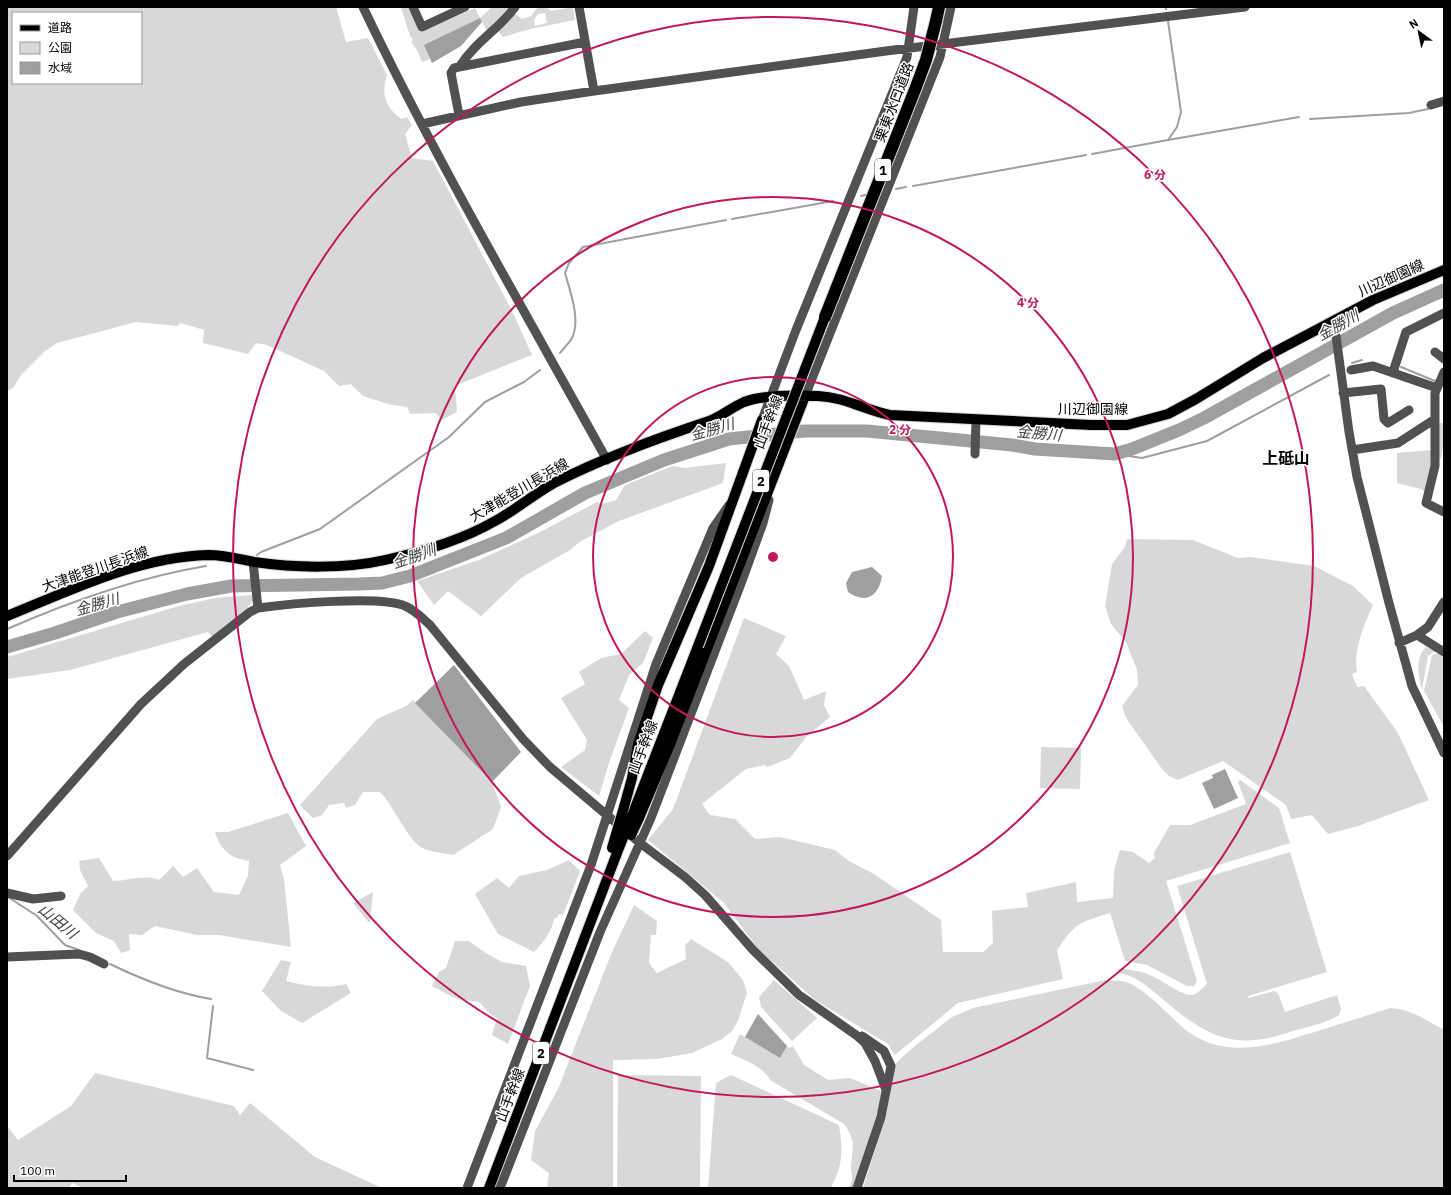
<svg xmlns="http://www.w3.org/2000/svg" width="1451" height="1195" font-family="'IBM Plex Sans','Noto Sans JP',sans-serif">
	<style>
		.green { fill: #d8d8d8; fill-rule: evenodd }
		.water { fill: #9f9f9f }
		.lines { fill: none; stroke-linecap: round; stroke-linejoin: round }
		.stream { stroke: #9f9f9f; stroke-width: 2 }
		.river { stroke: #9f9f9f; stroke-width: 13 }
		.major-casing { stroke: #dbdbdb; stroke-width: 12 }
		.highway-casing { stroke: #dbdbdb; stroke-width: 14 }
		.minor { stroke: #515151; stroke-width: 9 }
		.major { stroke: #000; stroke-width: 10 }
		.highway { stroke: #000; stroke-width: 12 }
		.major-bridge-casing { stroke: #dbdbdb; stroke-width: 12; stroke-linecap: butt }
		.highway-bridge-casing { stroke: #dbdbdb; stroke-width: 14; stroke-linecap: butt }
		.major-bridge { stroke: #000; stroke-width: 10 }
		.highway-bridge { stroke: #000; stroke-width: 12 }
		.ring { fill: none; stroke: #c2185b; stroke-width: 2 }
		.labels { text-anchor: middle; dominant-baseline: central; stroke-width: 3; stroke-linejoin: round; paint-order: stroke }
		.shield { fill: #fff; stroke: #4c4c4c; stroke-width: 1 }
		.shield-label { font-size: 13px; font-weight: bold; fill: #000 }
		.street-label { font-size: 14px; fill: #000; stroke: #fff }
		.water-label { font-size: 15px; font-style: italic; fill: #404040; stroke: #fff }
		.quarter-label { font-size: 16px; font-weight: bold; fill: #000; stroke: #fff }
		.centre { fill: #c2185b; stroke: #fff; stroke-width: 2 }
		.ring-label { font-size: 12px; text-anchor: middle; font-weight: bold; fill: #c2185b; stroke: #fff; stroke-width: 3; stroke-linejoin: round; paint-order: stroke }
	</style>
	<rect width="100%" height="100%" fill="#fff"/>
	<path class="green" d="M 7,7 L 336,7 L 346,42 L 368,38 L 387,75 C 381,95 385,106 401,119 L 407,117 L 412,125 L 405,134 L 412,158 L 433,161 L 513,313 L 532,355 L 457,385 L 455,387 L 457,412 L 442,420 L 435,413 L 410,414 L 407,407 L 388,404 L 363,396 L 351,384 L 339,386 L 324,371 L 267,345 L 256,343 L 248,354 L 203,343 L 204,330 L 180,323 L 178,326 L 136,322 L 57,343 L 44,352 L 22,374 L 13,388 L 7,391 ZM 13,13 L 141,13 L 141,83 L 13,83 Z
		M 401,7 L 408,7 L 421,32 L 475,8 L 480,18 L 492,7 L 510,7 L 487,31 L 480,18 L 425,45 L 430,59 L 422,62 L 417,50 L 411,42 L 413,40 L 410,36 Z
		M 538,7 L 546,7 L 551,11 L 573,7 L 575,20 L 530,29 L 503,37 L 498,31 L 514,13 L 522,19 L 531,16 ZM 545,13 L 547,23 L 535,26 L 534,20 L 538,14 Z
		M 1439,423 L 1444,423 L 1444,443 L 1441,458 L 1439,458 Z
		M 1431,450 L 1432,461 L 1425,492 L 1421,489 L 1397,483 L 1397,453 Z
		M 726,463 L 723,483 L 619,521 L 581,541 L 570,550 L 521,578 L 481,616 L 448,591 L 434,605 L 417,581 L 479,560 L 538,533 L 597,502 L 602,504 L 616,500 L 625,485 L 672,466 L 685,468 Z
		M 1127,539 L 1193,540 L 1238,558 L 1251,557 L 1314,566 L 1353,586 L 1373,605 C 1364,625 1353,650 1357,672 L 1352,674 L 1357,687 L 1364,686 L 1398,733 L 1429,800 L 1358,826 L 1328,834 L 1312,815 L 1291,819 L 1286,805 L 1223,761 L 1178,780 L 1169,776 L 1162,769 L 1126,718 L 1122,706 L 1138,685 L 1137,670 L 1126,642 L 1111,624 L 1105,606 L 1112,564 L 1125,547 Z
		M 252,595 L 253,601 L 237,620 L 212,637 L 208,632 L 70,670 L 7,679 L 7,657 L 179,606 L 215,598 Z
		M 744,618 L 786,636 L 776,654 L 789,666 L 804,700 L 826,691 L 824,705 L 830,717 L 806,737 L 790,758 L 767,767 L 765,765 L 746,769 L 702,804 L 710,815 L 735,819 L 755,839 L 780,837 L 835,850 L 849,861 L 874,874 L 941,920 L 943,952 L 983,952 L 993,943 L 992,911 L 1028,907 L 1026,893 L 1076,882 L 1077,902 L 1113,898 L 1114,870 L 1120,850 L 1133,852 L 1149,863 L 1155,858 L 1154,853 L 1170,825 L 1190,825 L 1246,804 L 1238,782 L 1240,780 L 1279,808 L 1290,843 L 1166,881 L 1197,981 L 1194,986 L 1187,986 L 1147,965 L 1125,961 L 1110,913 C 1079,923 1076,922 1057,950 L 1063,979 L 958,1003 L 895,1055 L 888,1044 L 815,1000 L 758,949 L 724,903 L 648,840 L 673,809 Z
		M 645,631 L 653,638 L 643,663 L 629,675 L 619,700 L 629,708 L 609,763 L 599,796 L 561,767 L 585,750 L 587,740 L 561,698 L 585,684 L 579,672 L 601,658 L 621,654 Z
		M 1426,647 L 1435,651 L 1428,656 L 1422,690 C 1418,676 1415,658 1426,647 Z
		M 1439,653 L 1444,656 L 1444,727 L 1424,691 L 1432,655 Z
		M 413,700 L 492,782 L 501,807 L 493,829 L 453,855 C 444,853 430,852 422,848 C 407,839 394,806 380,792 L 363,792 L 355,805 L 346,808 L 344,803 L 329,805 L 322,815 L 313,818 L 300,805 L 377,719 L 406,706 Z
		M 1041,747 L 1081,748 L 1080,789 L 1040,788 Z
		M 288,813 L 306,846 L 280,865 L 284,879 L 291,947 L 219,935 L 197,935 L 155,926 L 142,935 L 129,934 L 130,950 L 121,953 L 114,941 L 96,933 L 73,910 L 80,894 L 88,886 L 80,870 L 79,861 L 99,858 L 113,881 C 128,881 145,874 159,880 L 173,866 L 183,877 L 197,868 L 214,892 L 239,895 L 248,876 L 249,861 C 245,860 241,859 237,858 C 226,855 217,842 215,832 L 228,832 Z
		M 1290,852 L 1327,972 L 1248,996 L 1249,998 L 1274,991 L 1278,993 L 1285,1012 L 1337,995 L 1341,1009 L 1339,1015 C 1326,1024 1305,1027 1290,1032 C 1230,1052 1205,1035 1160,997 C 1147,986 1135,975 1118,973 L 1118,969 C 1130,969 1141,971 1152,976 C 1162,980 1182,996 1192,995 C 1197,994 1203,988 1207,984 L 1177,886 Z
		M 569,860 L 580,871 L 563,915 L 559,914 L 557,918 L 554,918 C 553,930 543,943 534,952 L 498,934 L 475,894 L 497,878 L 509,888 L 519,876 L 547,870 Z
		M 373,892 L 370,924 L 353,903 Z
		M 634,905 L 657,921 L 656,935 L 651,935 L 649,963 L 657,973 L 686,959 L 685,945 L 691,939 L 728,962 L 743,980 L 747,993 L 738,1021 L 732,1031 L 722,1039 L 692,1053 L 657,1059 L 613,1060 L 613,1188 L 547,1188 L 549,1173 L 531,1160 L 535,1131 L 558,1089 L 612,952 Z
		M 455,941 L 469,941 L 484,952 L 502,962 L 526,966 L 530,986 L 508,1044 L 492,1035 L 497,1018 L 491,1015 L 479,1002 L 457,999 L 432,986 L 439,972 L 446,968 Z
		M 281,960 L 291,962 L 286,981 C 305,986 326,989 346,984 L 351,993 L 302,1023 L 281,1011 L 262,991 Z
		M 774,980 L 817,1018 L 792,1041 L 761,1007 L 759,997 Z
		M 1105,980 C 1111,981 1119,980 1126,982 C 1145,988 1171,1018 1187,1031 C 1228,1061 1275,1044 1318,1031 C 1342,1023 1366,1016 1390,1008 C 1411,1009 1426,1020 1444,1030 L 1444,1188 L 863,1188 L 887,1112 L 894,1066 L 900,1059 L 916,1045 L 952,1017 L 973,1008 Z
		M 740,1034 L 780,1058 L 787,1046 L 789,1048 L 793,1046 L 804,1065 L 828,1080 L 850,1078 L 881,1091 L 880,1105 L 853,1188 L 845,1188 L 850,1186 C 855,1174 850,1175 851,1165 C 853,1146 856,1141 844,1124 L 770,1080 C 763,1066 744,1060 731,1054 Z
		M 95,1073 L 234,1106 L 240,1115 L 250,1103 L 315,1157 L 382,1188 L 83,1188 L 72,1183 L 69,1188 L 7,1188 L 7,1126 L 18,1140 L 71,1106 Z
		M 618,1075 L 701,1076 L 700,1188 L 617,1188 Z
		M 731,1075 L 839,1125 C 843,1151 843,1164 831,1188 L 708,1188 L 716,1083 Z"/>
	<path class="water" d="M 480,18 L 482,22 L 461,46 L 432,63 L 424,45 Z
		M 872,567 L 882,576 C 879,595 867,605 848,592 L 846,583 L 852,572 Z
		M 454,665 L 521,752 L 492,782 L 415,703 Z
		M 1225,769 L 1238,798 L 1214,809 L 1202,783 L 1213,778 L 1212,775 Z
		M 758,1014 L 787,1046 L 780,1058 L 745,1037 Z"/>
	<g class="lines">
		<path class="stream" d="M 1166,7 L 1166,9
			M 1310,119 L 1409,113 L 1428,109
			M 1168,140 L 1299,117
			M 1092,154 L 1168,140 L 1177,127 L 1181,112 L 1168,21
			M 913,186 L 1086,155
			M 896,189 L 906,187
			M 861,196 L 869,194
			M 732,219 L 833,201
			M 560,353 C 564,348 569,343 572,338 C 581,320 570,291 565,273 L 569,263 L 583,247 L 726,220
			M 1352,363 L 1362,360
			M 1401,367 L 1435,381
			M 1115,454 L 1142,458 L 1207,441 L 1329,375
			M 257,555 L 261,552 L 320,529 L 449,437 L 485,402 L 524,382 L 540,370
			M 7,629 C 69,602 139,577 206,566
			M 8,897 L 37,916 L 65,945 L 79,950
			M 110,964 C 143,980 175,993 211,999
			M 213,1006 L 207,1058 L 253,1070"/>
		<path class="river" d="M 7,647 L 55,633 L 117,612 L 187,594 L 231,586 L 359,584 L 382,583 L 410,576 L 506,538 L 585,493 L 664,460 L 729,439 L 804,431 L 867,431 L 1012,445 L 1035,449 L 1115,454 L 1132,449 L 1179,430 L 1204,418 L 1393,313 L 1444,290"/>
		<defs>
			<path id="major" d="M 7,616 C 71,590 138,557 208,555 C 224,555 239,559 254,562 C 294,568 346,569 385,560 C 422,552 462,540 495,521 C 516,510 534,494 554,483 C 603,458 655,439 706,422 C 720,418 730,408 744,402 C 763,395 797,395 818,396 C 844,397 865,410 890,415 L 1091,425 L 1127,425 L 1168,414 L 1196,399 L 1263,358 L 1373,300 L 1444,270
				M 624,807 L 632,778 L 638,744 L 658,685 L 709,566 L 762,420
				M 633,813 L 698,646
				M 639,818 L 671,742 L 805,396
				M 489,1188 L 617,853"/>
			<path id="highway" d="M 936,21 L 939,7"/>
		</defs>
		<use href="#major" class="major-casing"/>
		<use href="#highway" class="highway-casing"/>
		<path class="minor" d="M 363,7 C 437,162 524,310 607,460
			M 413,7 L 422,27 L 465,7
			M 579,7 L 594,91
			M 460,66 C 474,43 499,29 515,7
			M 1431,105 L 1444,101
			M 459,115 L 451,73 L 454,68 L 585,42
			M 422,124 L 521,102 L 594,91 L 886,51 L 1245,7
			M 1331,323 L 1336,336 L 1349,432 L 1357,477 L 1389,603 L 1412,686 L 1444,753
			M 1435,352 L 1444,359
			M 1351,370 L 1373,366 L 1437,388
			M 1393,372 L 1406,332 L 1444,313
			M 1444,372 L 1435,393 L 1435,466 L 1426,503 L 1444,512
			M 1343,393 L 1381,389 L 1384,419 L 1388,423 L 1409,410
			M 805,396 L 940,57 L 951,7
			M 762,420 L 796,330 L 907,57 L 914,7
			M 1352,450 L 1398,443 L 1435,419
			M 975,454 L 976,420
			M 258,608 C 287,604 381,595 405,606 C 415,610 422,618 430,625 L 523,739 L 550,767 L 640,843 L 685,877 L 705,895 L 753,950 L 799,995 L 856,1035 L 865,1043 L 875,1061 L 886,1090
			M 1417,635 L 1444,652
			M 1399,643 L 1417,635 L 1428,627 L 1444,602
			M 7,856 L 141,704 L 184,664 L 250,612 L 258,608 L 253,562
			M 7,893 L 33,899 L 61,896
			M 7,957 L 79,954 L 90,957 L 104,964
			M 467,1188 L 591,865 L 656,664 L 713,528 L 729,505
			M 500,1188 L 600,932 L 651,818 L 742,581 L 763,523 L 769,500
			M 857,1188 L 881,1117 L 891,1066 L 884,1051 L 862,1036"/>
		<use href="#major" class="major"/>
		<use href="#highway" class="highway"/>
		<defs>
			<path id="major-bridge" d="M 698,646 L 825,317
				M 631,835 L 639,818
				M 612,848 L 624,807
				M 617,853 L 633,813"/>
			<path id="highway-bridge" d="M 825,317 L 916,87 L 926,60 L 936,21"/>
		</defs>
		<use href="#major-bridge" class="major-bridge-casing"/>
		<use href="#highway-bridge" class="highway-bridge-casing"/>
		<use href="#major-bridge" class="major-bridge"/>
		<use href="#highway-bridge" class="highway-bridge"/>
	</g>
	<g class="ring">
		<circle cx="773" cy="557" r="180"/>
		<circle cx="773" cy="557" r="360"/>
		<circle cx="773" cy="557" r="540"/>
	</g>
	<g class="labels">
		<g class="shield">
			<rect x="875" y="159" width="16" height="22" rx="3"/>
			<rect x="753" y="470" width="16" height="22" rx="3"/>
			<rect x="533" y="1042" width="16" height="22" rx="3"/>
		</g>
		<g class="shield-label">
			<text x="883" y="170">1</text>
			<text x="761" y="481">2</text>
			<text x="541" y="1053">2</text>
		</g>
		<g class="street-label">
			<text transform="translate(894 102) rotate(-69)">栗東水口道路</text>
			<text transform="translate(1391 278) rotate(-24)">川辺御園線</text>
			<text x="1093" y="409">川辺御園線</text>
			<text transform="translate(768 422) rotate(-69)">山手幹線</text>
			<text transform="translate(519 490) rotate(-30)">大津能登川長浜線</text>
			<text transform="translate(95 569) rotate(-19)">大津能登川長浜線</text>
			<text transform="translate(643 747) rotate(-69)">山手幹線</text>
			<text transform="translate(510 1095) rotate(-69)">山手幹線</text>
		</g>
		<g class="water-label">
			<text transform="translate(1338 325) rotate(-29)">金勝川</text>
			<text transform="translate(712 429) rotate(-15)">金勝川</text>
			<text transform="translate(1039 433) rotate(5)">金勝川</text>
			<text transform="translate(414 556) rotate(-19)">金勝川</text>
			<text transform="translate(97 604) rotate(-16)">金勝川</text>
			<text transform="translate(58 921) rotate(39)">山田川</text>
		</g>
		<g class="quarter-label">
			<text x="1286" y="458">上砥山</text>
		</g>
	</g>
	<circle cx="773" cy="557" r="6" class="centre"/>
	<g class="ring-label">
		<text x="1155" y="179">6 分</text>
		<text x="1028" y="307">4 分</text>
		<text x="900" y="434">2 分</text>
	</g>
	<rect width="1451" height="1195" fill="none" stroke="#000000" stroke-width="16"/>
	<rect x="12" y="12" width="130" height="72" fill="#ffffff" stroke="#999999"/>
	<rect x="20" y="25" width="20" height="6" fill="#000000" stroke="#999999"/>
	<text x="48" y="32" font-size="12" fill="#000000">道路</text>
	<rect x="20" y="42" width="20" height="12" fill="#d8d8d8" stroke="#999999"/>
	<text x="48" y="52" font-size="12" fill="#000000">公園</text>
	<rect x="20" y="62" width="20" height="12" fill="#9f9f9f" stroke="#999999"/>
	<text x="48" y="72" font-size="12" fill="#000000">水域</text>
	<g transform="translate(1419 32) rotate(327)" stroke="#ffffff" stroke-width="3" paint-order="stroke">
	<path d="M0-3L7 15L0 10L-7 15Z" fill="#000000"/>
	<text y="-6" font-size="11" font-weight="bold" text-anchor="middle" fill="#000000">N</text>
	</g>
	<path d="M14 1175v6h112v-6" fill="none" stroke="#000000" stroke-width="2"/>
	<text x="20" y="1175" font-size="12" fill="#000000" stroke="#ffffff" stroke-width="3" paint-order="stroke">100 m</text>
</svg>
